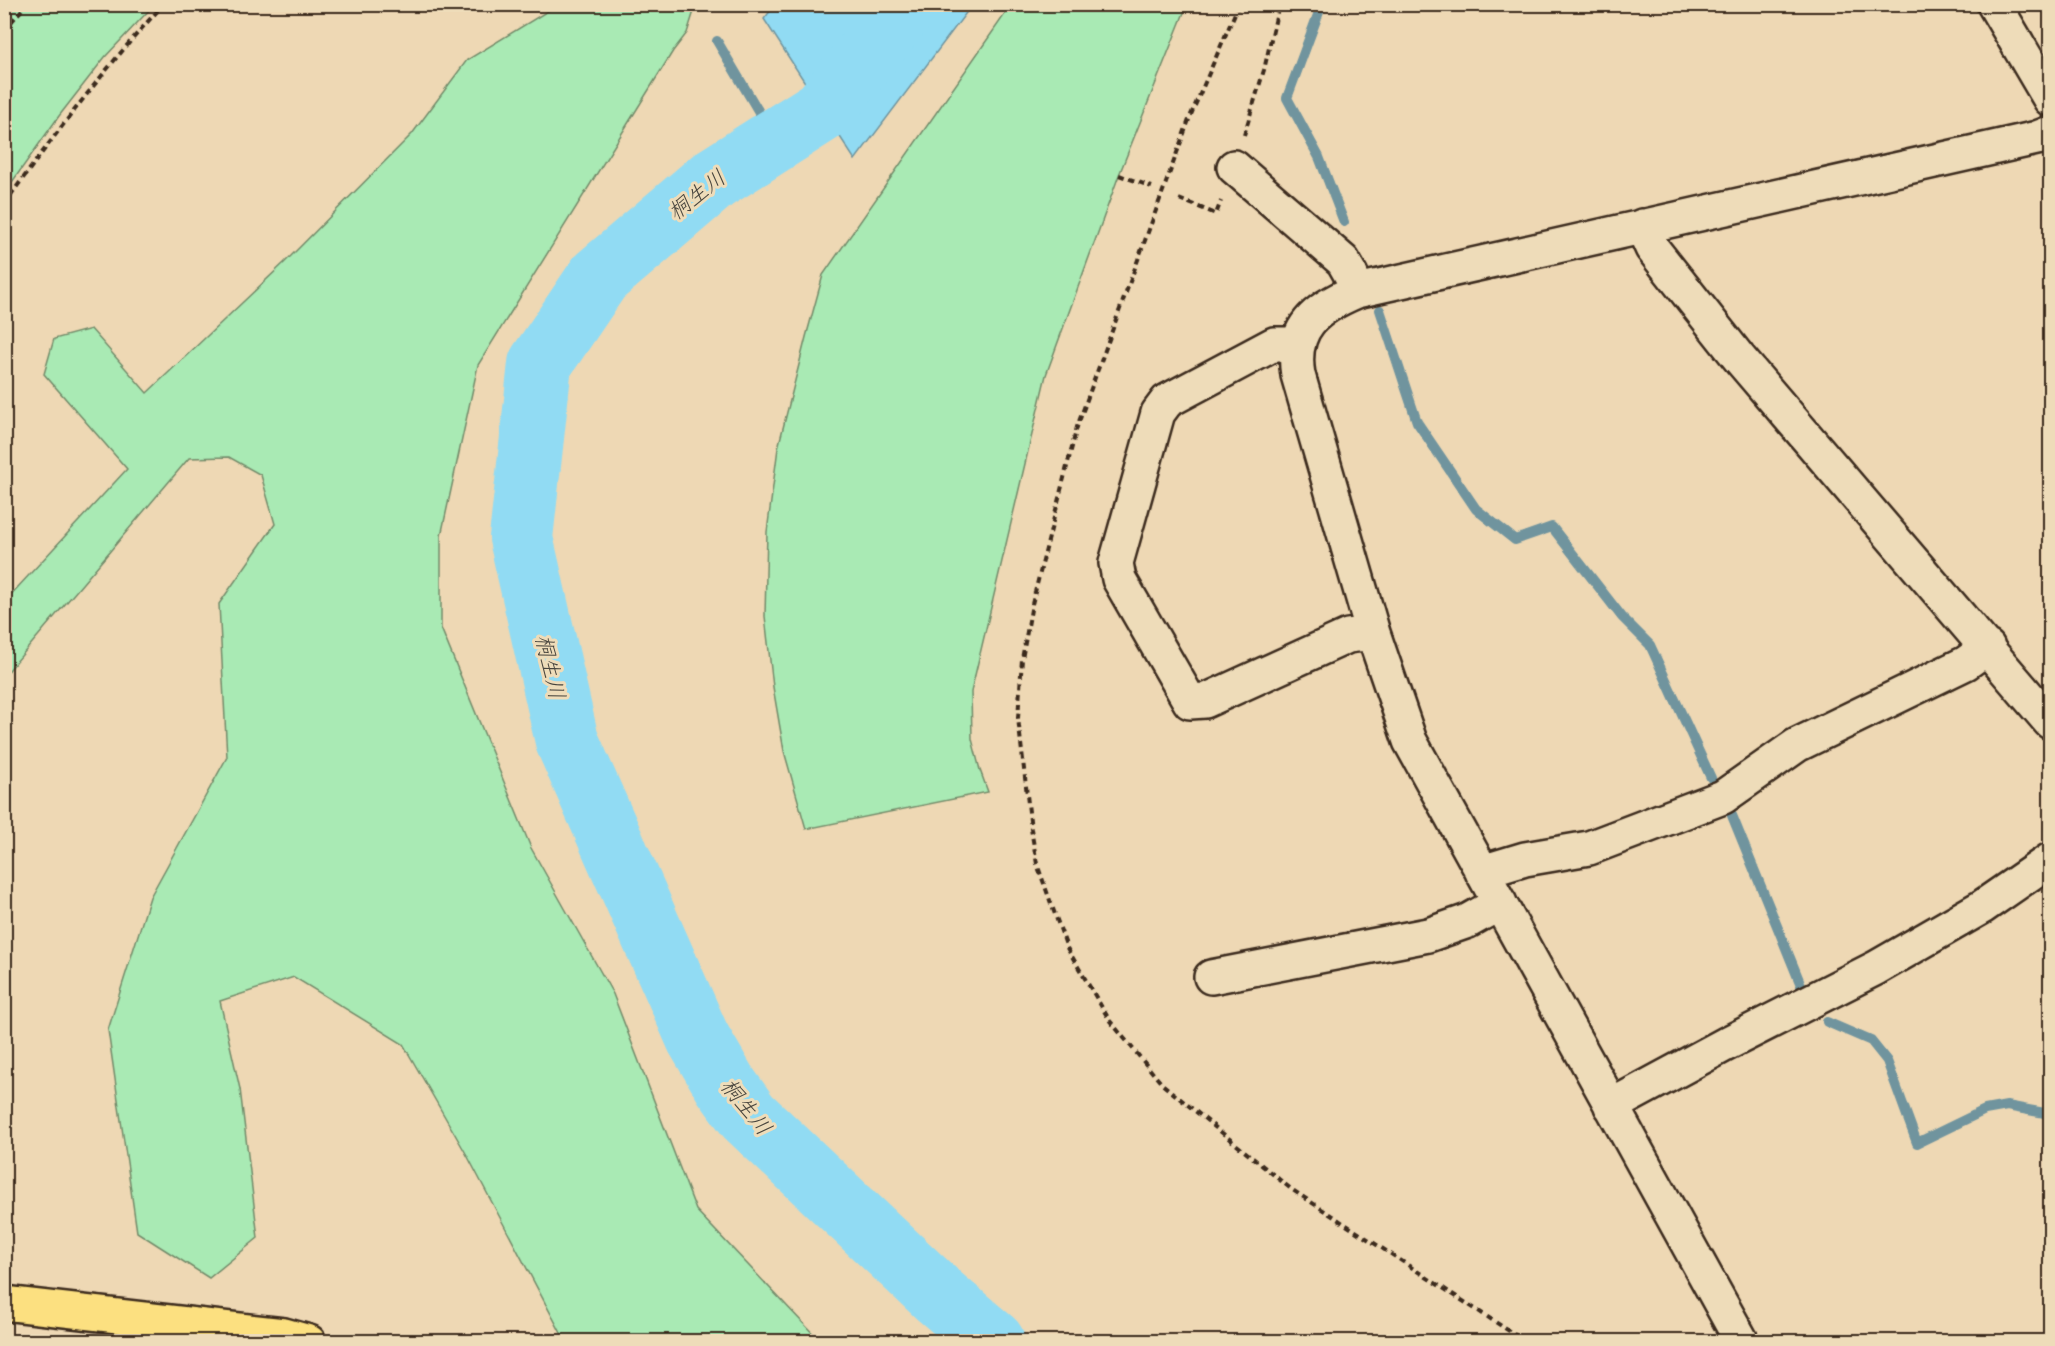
<svg xmlns="http://www.w3.org/2000/svg" width="2055" height="1346" font-family="Pangolin,'Klee One',sans-serif">
	<style>
		.green { fill: #a9eab4; stroke: #728a69; stroke-width: 1.5 }
		.water { fill: #91dbf3; stroke: #6f949e; stroke-width: 1.5 }
		.lines { fill: none; stroke-linecap: round; stroke-linejoin: round }
		.stream { stroke: #6f949e; stroke-width: 10 }
		.river { stroke: #91dbf3; stroke-width: 64 }
		.minor-casing { stroke: #3b2a1e; stroke-width: 38 }
		.major-casing { stroke: #3b2a1e; stroke-width: 38 }
		.path { stroke: #3b2a1e; stroke-width: 4; stroke-dasharray: 6 4.5; stroke-linecap: butt }
		.minor { stroke: #eedcb9; stroke-width: 33 }
		.major { stroke: #fce080; stroke-width: 33 }
		.labels { text-anchor: middle; dominant-baseline: central; stroke-width: 6; stroke-linejoin: round; paint-order: stroke }
		.water-label { font-size: 22px; font-style: italic; fill: #48453e; stroke: #eedcb9 }
	</style>
	<rect width="100%" height="100%" fill="#eed8b4"/>
	<filter id="ink" filterUnits="userSpaceOnUse"><feTurbulence type="fractalNoise" baseFrequency=".0167" numOctaves="2"/><feDisplacementMap in="SourceGraphic" scale="12" xChannelSelector="R" yChannelSelector="G"/><feConvolveMatrix kernelMatrix="1 2 1 2 8 2 1 2 1" color-interpolation-filters="sRGB"/></filter>
	<g filter="url(#ink)">
		<path class="green" d="M 5,4 L 154,5 L 105,57 L 59,116 L 5,192 Z
			M 559,4 L 696,5 L 687,33 L 673,51 L 478,365 L 441,536 L 441,628 L 531,848 L 613,994 L 696,1210 L 820,1341 L 568,1341 L 561,1333 L 468,1157 L 403,1044 L 294,977 L 220,1001 L 240,1089 L 258,1238 L 209,1278 L 137,1232 L 108,1030 L 150,897 L 227,757 L 219,604 L 275,524 L 261,475 L 229,457 L 189,458 L 5,675 L 5,601 L 127,469 L 44,374 L 54,339 L 91,329 L 147,393 L 284,263 L 412,134 L 467,60 Z
			M 1012,4 L 1187,5 L 1119,175 L 1046,375 L 971,692 L 972,739 L 980,770 L 988,792 L 806,829 L 784,751 L 773,687 L 765,616 L 767,532 L 778,448 L 806,337 L 823,275 Z"/>
		<path class="water" d="M 775,5 L 775,4 L 972,5 L 855,160 L 764,19 Z"/>
		<g class="lines">
			<path class="stream" d="M 1322,4 L 1287,98 L 1319,157 L 1344,222
				M 717,41 L 776,141
				M 1380,310 L 1417,422 L 1476,509 L 1515,540 L 1552,527 L 1622,617 L 1650,645 L 1711,778
				M 1731,813 L 1801,985
				M 1827,1022 L 1871,1041 L 1887,1061 L 1917,1143 L 1985,1110 L 2007,1106 L 2050,1114"/>
			<path class="river" d="M 907,4 L 823,110 L 714,179 L 599,277 L 540,364 L 521,538 L 567,741 L 698,1038 L 725,1084 L 748,1116 L 939,1296 L 993,1342"/>
			<defs>
				<path id="minor" d="M 1994,4 L 2050,99
					M 1234,167 L 1343,261 L 1351,275 L 1357,291
					M 1642,226 L 1652,248 L 1739,358 L 2050,722
					M 1297,344 L 1274,344 L 1167,401 L 1158,413 L 1116,563 L 1119,579 L 1190,702 L 1205,701 L 1348,636 L 1373,633
					M 1482,872 L 1525,859 L 1589,848 L 1723,797 L 1797,745 L 1966,663 L 1988,647
					M 1211,977 L 1428,935 L 1468,921 L 1500,903
					M 1611,1106 L 1726,1044 L 1876,968 L 1982,907 L 2050,860
					M 1742,1342 L 1410,741 L 1373,633 L 1298,375 C 1290,328 1316,308 1357,291 L 2037,138 L 2050,133"/>
				<path id="major" d="M 4,1303 L 284,1335 L 309,1342"/>
			</defs>
			<use href="#minor" class="minor-casing"/>
			<use href="#major" class="major-casing"/>
			<path class="path" d="M 1239,4 L 1190,117 L 1077,427 L 1032,604 L 1022,659 L 1018,718 L 1031,829 L 1037,864 L 1067,948 L 1110,1021 L 1162,1084 L 1291,1189 L 1526,1342
				M 4,30 L 27,4
				M 1244,135 L 1264,70 L 1279,4
				M 1119,175 L 1152,187
				M 1179,199 L 1216,214 L 1221,201
				M 4,204 C 55,135 105,67 164,4"/>
			<use href="#minor" class="minor"/>
			<use href="#major" class="major"/>
		</g>
	</g>
	<g class="labels">
		<g class="water-label">
			<text transform="translate(697 195) rotate(-38)">桐生川</text>
			<text transform="translate(550 667) rotate(77)">桐生川</text>
			<text transform="translate(746 1107) rotate(51)">桐生川</text>
		</g>
	</g>
	<rect width="2055" height="1346" fill="none" stroke="#eedcb9" stroke-width="24"/>
	<rect x="12" y="12" width="2031" height="1322" fill="none" stroke="#3b2a1e" stroke-width="2" filter="url(#ink)"/>
</svg>
